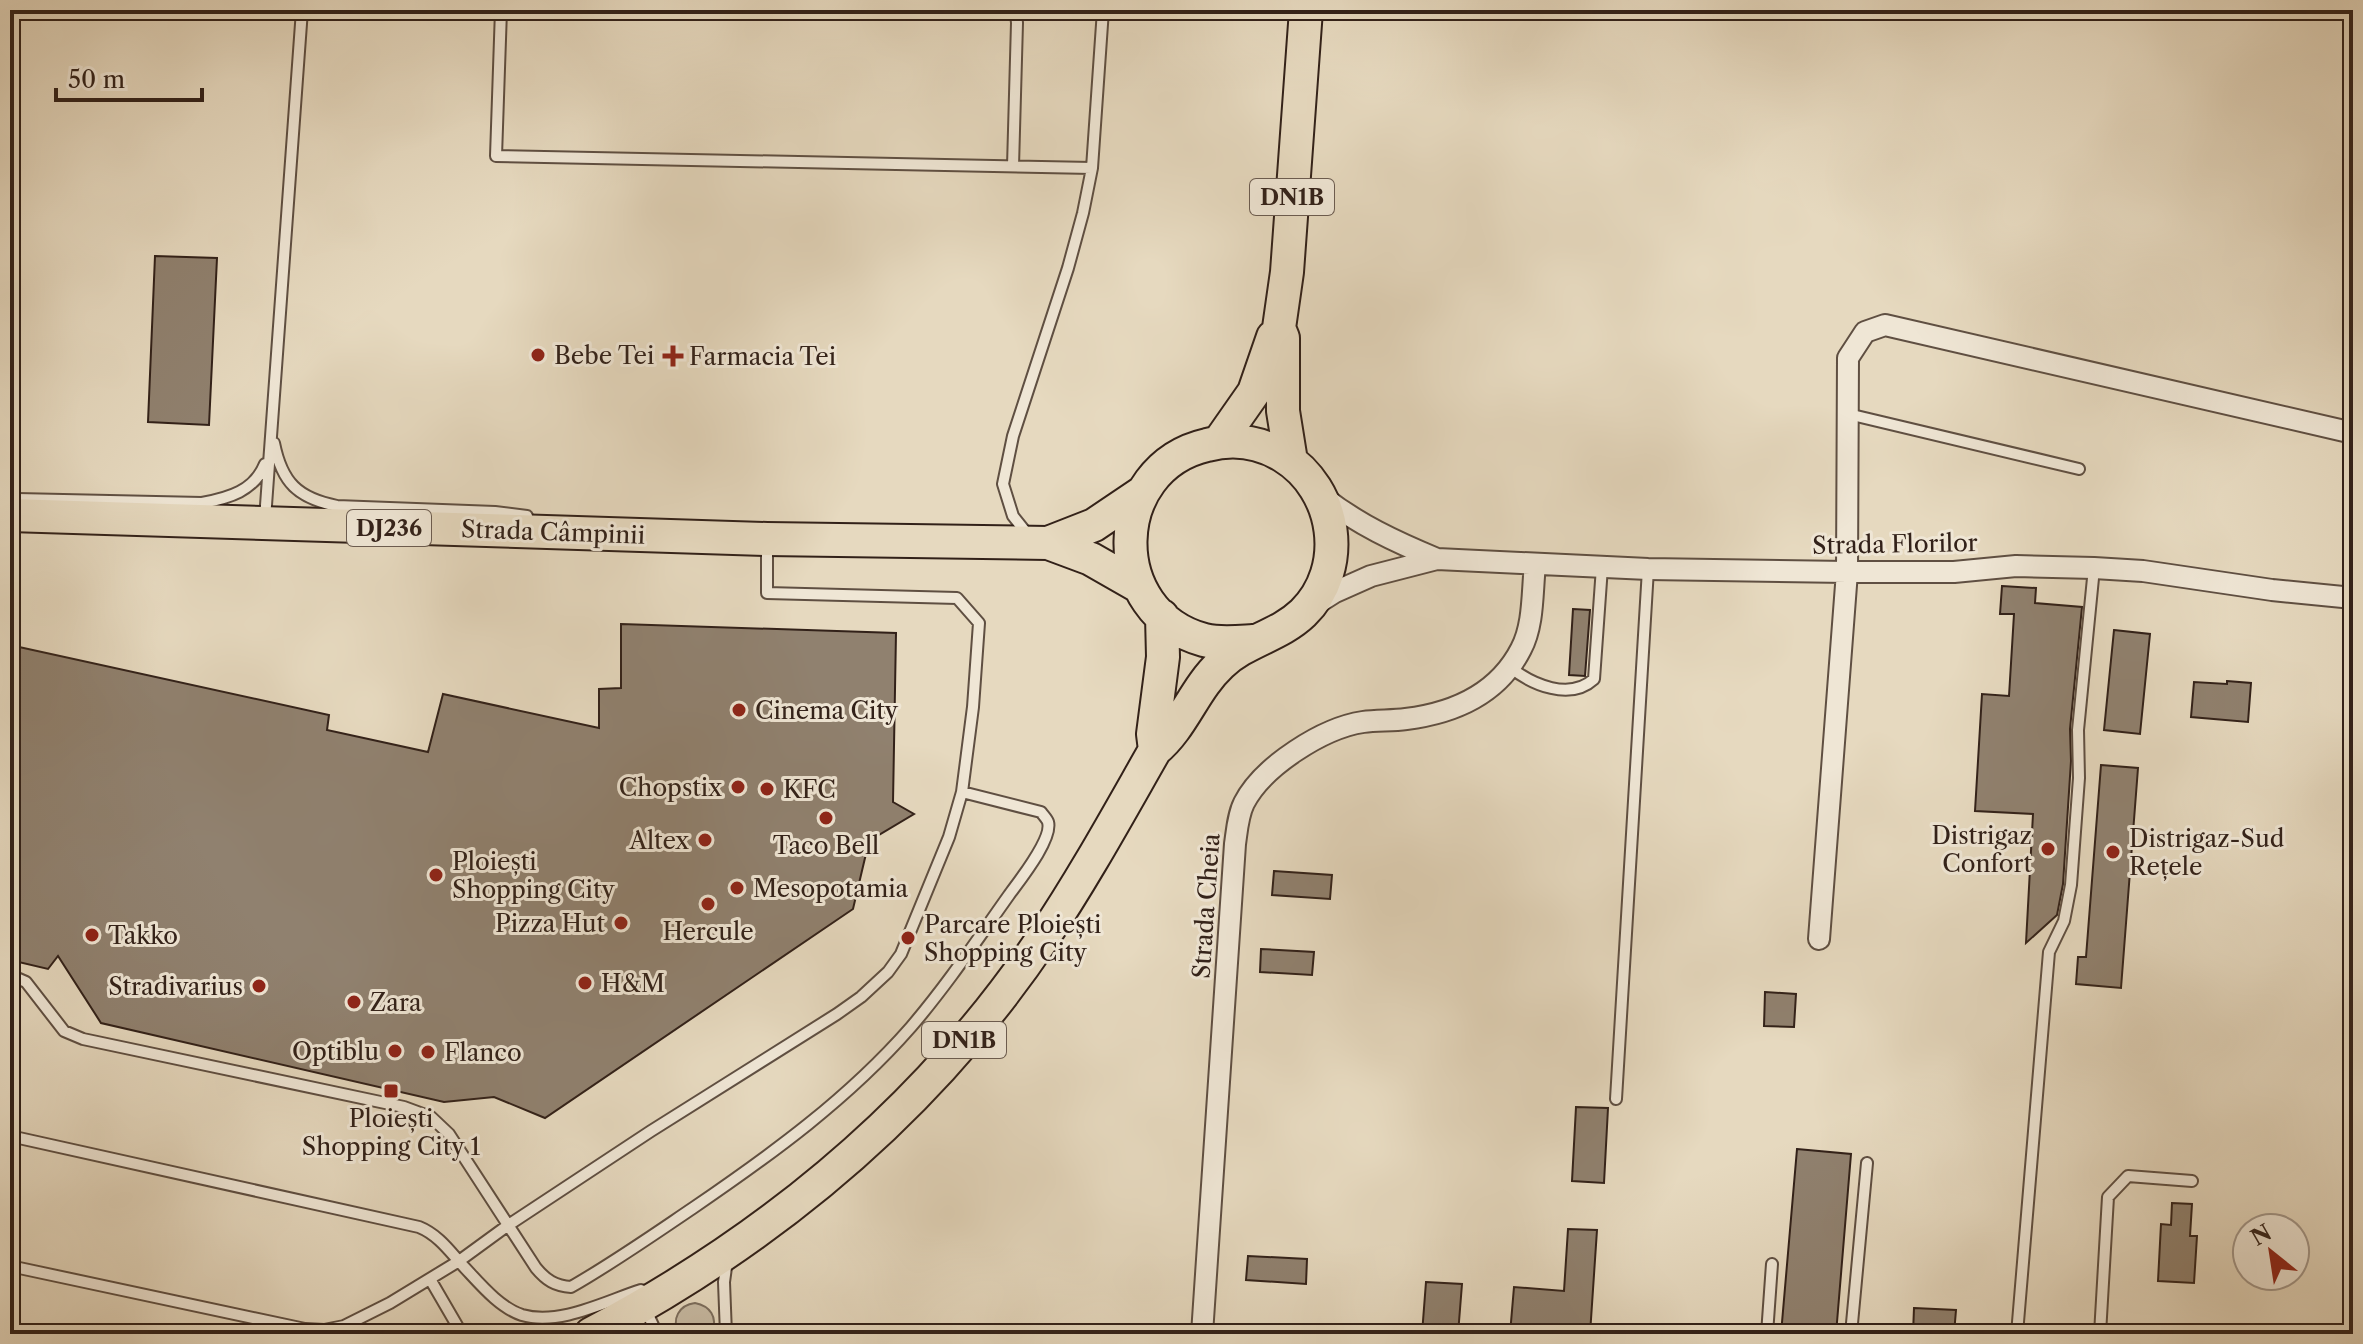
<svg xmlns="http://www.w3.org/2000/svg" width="2363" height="1344" font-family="'Libre Caslon Text',serif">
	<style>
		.green { fill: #c7baa3; stroke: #7c6e5e; stroke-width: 2 }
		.building { fill: #90816f; stroke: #322119; stroke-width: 2 }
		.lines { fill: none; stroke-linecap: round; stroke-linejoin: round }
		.service-casing { stroke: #5f4f42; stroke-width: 14 }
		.minor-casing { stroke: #5f4f42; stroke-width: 24 }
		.primary-casing { stroke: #322119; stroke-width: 36 }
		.service { stroke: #efe6d5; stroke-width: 10 }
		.minor { stroke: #efe6d5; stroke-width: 20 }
		.primary { stroke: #e6d9bf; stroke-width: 32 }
		.poi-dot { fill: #8f2418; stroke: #efe6d5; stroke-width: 3 }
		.labels { text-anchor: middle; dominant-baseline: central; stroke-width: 6; stroke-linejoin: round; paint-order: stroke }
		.shield { fill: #efe6d5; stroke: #6b5c51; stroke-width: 2 }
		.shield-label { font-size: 22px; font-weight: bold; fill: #322119 }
		.poi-label { font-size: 24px; fill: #322119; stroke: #efe6d5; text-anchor: start }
		.street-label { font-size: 24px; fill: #322119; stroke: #efe6d5 }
	</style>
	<rect width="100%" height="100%" fill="#e6d9bf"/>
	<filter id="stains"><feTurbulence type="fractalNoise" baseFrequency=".0025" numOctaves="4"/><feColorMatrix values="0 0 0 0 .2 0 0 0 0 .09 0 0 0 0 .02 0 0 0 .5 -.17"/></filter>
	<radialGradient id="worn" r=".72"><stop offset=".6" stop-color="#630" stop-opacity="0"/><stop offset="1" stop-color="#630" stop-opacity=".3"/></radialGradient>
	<path class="green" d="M 695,1303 C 710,1306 718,1317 712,1332 L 679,1334 C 671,1319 679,1305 695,1303 Z"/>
	<path class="building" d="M 155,256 L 217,258 L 209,425 L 148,422 Z
		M 2002,586 L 2036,588 L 2035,603 L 2082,607 L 2070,729 L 2071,761 L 2063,884 L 2057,915 L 2026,943 L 2033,814 L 1975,811 L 1982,694 L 2009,696 L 2014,614 L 2000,614 Z
		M 1573,609 L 1590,610 L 1585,676 L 1569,675 Z
		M 621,624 L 896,633 L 893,802 L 914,814 L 869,841 L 853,909 L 545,1118 L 494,1097 L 444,1102 L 101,1023 L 58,956 L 48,969 L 10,960 L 10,645 L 329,715 L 327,730 L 428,752 L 443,694 L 599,728 L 599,689 L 621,688 Z
		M 2114,630 L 2150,634 L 2140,734 L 2104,730 Z
		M 2227,681 L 2251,683 L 2248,722 L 2191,717 L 2194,682 L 2227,684 Z
		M 2101,765 L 2138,768 L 2121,988 L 2076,984 L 2078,957 L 2086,957 Z
		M 1274,871 L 1332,875 L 1330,899 L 1272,895 Z
		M 1261,949 L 1314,952 L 1312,975 L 1260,972 Z
		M 1765,992 L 1796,994 L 1794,1027 L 1764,1026 Z
		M 1576,1107 L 1608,1108 L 1604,1183 L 1572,1181 Z
		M 1797,1149 L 1851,1154 L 1836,1334 L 1781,1334 Z
		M 2172,1203 L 2192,1204 L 2190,1236 L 2197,1236 L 2194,1283 L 2158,1281 L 2161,1224 L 2171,1225 Z
		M 1568,1229 L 1597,1230 L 1590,1334 L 1510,1334 L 1514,1287 L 1564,1291 Z
		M 1248,1256 L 1307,1259 L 1306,1284 L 1246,1280 Z
		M 1426,1282 L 1462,1284 L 1458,1334 L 1422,1334 Z
		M 1914,1308 L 1956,1310 L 1954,1334 L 1913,1334 Z"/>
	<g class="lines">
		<defs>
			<path id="service" d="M 501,10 L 496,156 L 1092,168
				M 1010,10 L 1016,13 L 1017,23 L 1013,166
				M 1848,414 L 2079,469
				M 274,443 C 282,483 298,498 337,506 L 495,512 L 527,516
				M 17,499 L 202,503 C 229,498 254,491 265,464
				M 265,519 L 302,10
				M 1029,536 L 1013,516 L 1003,484 L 1013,436 L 1068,268 L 1083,213 L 1092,168 L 1103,10
				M 1510,667 C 1532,685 1570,701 1594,679 L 1602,567
				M 10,975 L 26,982 L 64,1031 L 83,1039 L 404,1107 L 431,1117 L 449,1134 L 536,1268 C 546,1280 555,1286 571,1287 C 613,1263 653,1235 693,1208 C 772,1154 848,1099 911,1027 C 947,985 977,940 1009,895 C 1019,881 1053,839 1048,822 C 1047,819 1043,815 1041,812 L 962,792
				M 1616,1099 L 1648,569
				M 10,1136 L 419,1227 C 439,1235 451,1253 465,1268 C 480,1284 500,1308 522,1315 C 560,1326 606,1301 641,1290
				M 10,1266 L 305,1329 L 324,1330 L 344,1326 L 390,1303 L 459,1261 L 507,1226 L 651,1131 L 837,1014 L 861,997 L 888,972 L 901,954 L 949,837 L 962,792 L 973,707 L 979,623 L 957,598 L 767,593 L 767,543
				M 430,1279 L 462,1334
				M 645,1308 L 657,1334
				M 726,1334 L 724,1282 L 727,1260
				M 1767,1334 L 1772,1264
				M 1851,1334 L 1867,1163
				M 2017,1334 L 2049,952 L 2064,921 L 2071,885 L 2079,778 L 2078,730 L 2094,568
				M 2100,1334 L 2108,1197 L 2128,1176 L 2192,1181"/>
			<path id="minor" d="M 1322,496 C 1357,524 1396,542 1437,559
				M 1313,606 L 1335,592 L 1371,576 L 1437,559 L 1648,569 L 1847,572 L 1954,572 L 2016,566 L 2094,568 L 2143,571 L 2272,590 L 2353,598
				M 1819,939 L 1847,572 L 1848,358 L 1865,332 L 1885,325 L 2353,433
				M 1202,1334 L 1235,844 C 1237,830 1238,815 1244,803 C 1263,766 1323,728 1363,722 C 1377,720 1392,721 1406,719 C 1454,713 1498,694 1521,649 C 1534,625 1532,591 1535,565"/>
			<path id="primary" d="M 1219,442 L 1254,392 L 1273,337
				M 1291,461 L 1283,411 L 1283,338 L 1279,328 L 1287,272 L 1306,10
				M 10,515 L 767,539 L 1048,543 L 1091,559 L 1140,587
				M 1048,543 L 1094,525 L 1143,492
				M 1155,750 L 1153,734 L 1163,657 L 1162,616
				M 591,1334 C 772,1238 928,1109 1043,938 C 1084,877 1119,813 1155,750 C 1183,727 1194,689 1221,664 C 1245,641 1279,636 1303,613 C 1349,568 1337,489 1283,456 C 1260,442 1234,438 1207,445 C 1107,468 1104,613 1204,640 C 1220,644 1237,642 1253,641"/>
		</defs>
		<use href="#service" class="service-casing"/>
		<use href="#minor" class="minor-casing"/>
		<use href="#primary" class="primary-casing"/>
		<use href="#service" class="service"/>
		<use href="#minor" class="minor"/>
		<use href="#primary" class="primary"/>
	</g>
	<g class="poi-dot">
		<circle cx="538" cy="355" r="8"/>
		<path d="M669 344h8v8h8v8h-8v8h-8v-8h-8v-8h8z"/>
		<circle cx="739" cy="710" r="8"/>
		<circle cx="738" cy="787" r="8"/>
		<circle cx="767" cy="789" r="8"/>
		<circle cx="826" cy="818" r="8"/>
		<circle cx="705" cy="840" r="8"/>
		<circle cx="2048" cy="849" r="8"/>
		<circle cx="2113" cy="852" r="8"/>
		<circle cx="436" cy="875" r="8"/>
		<circle cx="737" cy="888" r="8"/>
		<circle cx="708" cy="904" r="8"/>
		<circle cx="621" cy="923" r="8"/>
		<circle cx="92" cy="935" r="8"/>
		<circle cx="908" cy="938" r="8"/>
		<circle cx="585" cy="983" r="8"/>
		<circle cx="259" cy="986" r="8"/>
		<circle cx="354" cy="1002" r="8"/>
		<circle cx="395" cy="1051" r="8"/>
		<circle cx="428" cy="1052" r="8"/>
		<rect x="383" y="1083" width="16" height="16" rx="4"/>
	</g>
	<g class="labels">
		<g class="shield">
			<rect x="1250" y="179" width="84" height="36" rx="6"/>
			<rect x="347" y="510" width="84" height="36" rx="6"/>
			<rect x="922" y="1022" width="84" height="36" rx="6"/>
		</g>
		<g class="shield-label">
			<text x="1292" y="197">DN1B</text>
			<text x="389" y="528">DJ236</text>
			<text x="964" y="1040">DN1B</text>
		</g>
		<g class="poi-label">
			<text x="554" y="355">Bebe Tei</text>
			<text x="689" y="356">Farmacia Tei</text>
			<text x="755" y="710">Cinema City</text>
			<text x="722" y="787" text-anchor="end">Chopstix</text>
			<text x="783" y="789">KFC</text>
			<text x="2032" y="835" text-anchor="end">Distrigaz<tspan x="2032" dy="28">Confort</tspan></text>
			<text x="2129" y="838">Distrigaz-Sud<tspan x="2129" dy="28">Rețele</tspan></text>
			<text x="689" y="840" text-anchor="end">Altex</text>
			<text x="826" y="845" text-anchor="middle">Taco Bell</text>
			<text x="452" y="861">Ploiești<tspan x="452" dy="28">Shopping City</tspan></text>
			<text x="753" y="888">Mesopotamia</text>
			<text x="605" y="923" text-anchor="end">Pizza Hut</text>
			<text x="924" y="924">Parcare Ploiești<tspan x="924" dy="28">Shopping City</tspan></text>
			<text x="708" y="931" text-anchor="middle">Hercule</text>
			<text x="108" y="935">Takko</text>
			<text x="601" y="983">H&amp;M</text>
			<text x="243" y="986" text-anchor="end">Stradivarius</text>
			<text x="370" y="1002">Zara</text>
			<text x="379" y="1051" text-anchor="end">Optiblu</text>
			<text x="444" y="1052">Flanco</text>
			<text x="391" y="1118" text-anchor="middle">Ploiești<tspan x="391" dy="28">Shopping City 1</tspan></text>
		</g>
		<g class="street-label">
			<text transform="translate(553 532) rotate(2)">Strada Câmpinii</text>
			<text transform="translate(1895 544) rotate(-1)">Strada Florilor</text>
			<text transform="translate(1206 906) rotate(-86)">Strada Cheia</text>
		</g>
	</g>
	<rect width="2363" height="1344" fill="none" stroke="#e6d9bf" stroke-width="40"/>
	<rect x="12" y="12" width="2339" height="1320" fill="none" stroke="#322119" stroke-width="4"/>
	<rect x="20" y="20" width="2323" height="1304" fill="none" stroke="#322119" stroke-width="2"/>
	<g transform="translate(2271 1252) rotate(330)"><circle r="38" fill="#efe6d5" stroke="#a3978a" stroke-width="2"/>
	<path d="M0-6L14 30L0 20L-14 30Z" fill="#8f2418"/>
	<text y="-12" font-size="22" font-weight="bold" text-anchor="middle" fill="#322119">N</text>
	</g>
	<path d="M56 88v12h146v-12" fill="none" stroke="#322119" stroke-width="4"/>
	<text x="68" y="88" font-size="24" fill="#322119" stroke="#efe6d5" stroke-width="6" paint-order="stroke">50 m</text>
	<rect width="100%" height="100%" filter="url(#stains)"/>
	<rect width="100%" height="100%" fill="url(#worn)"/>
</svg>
